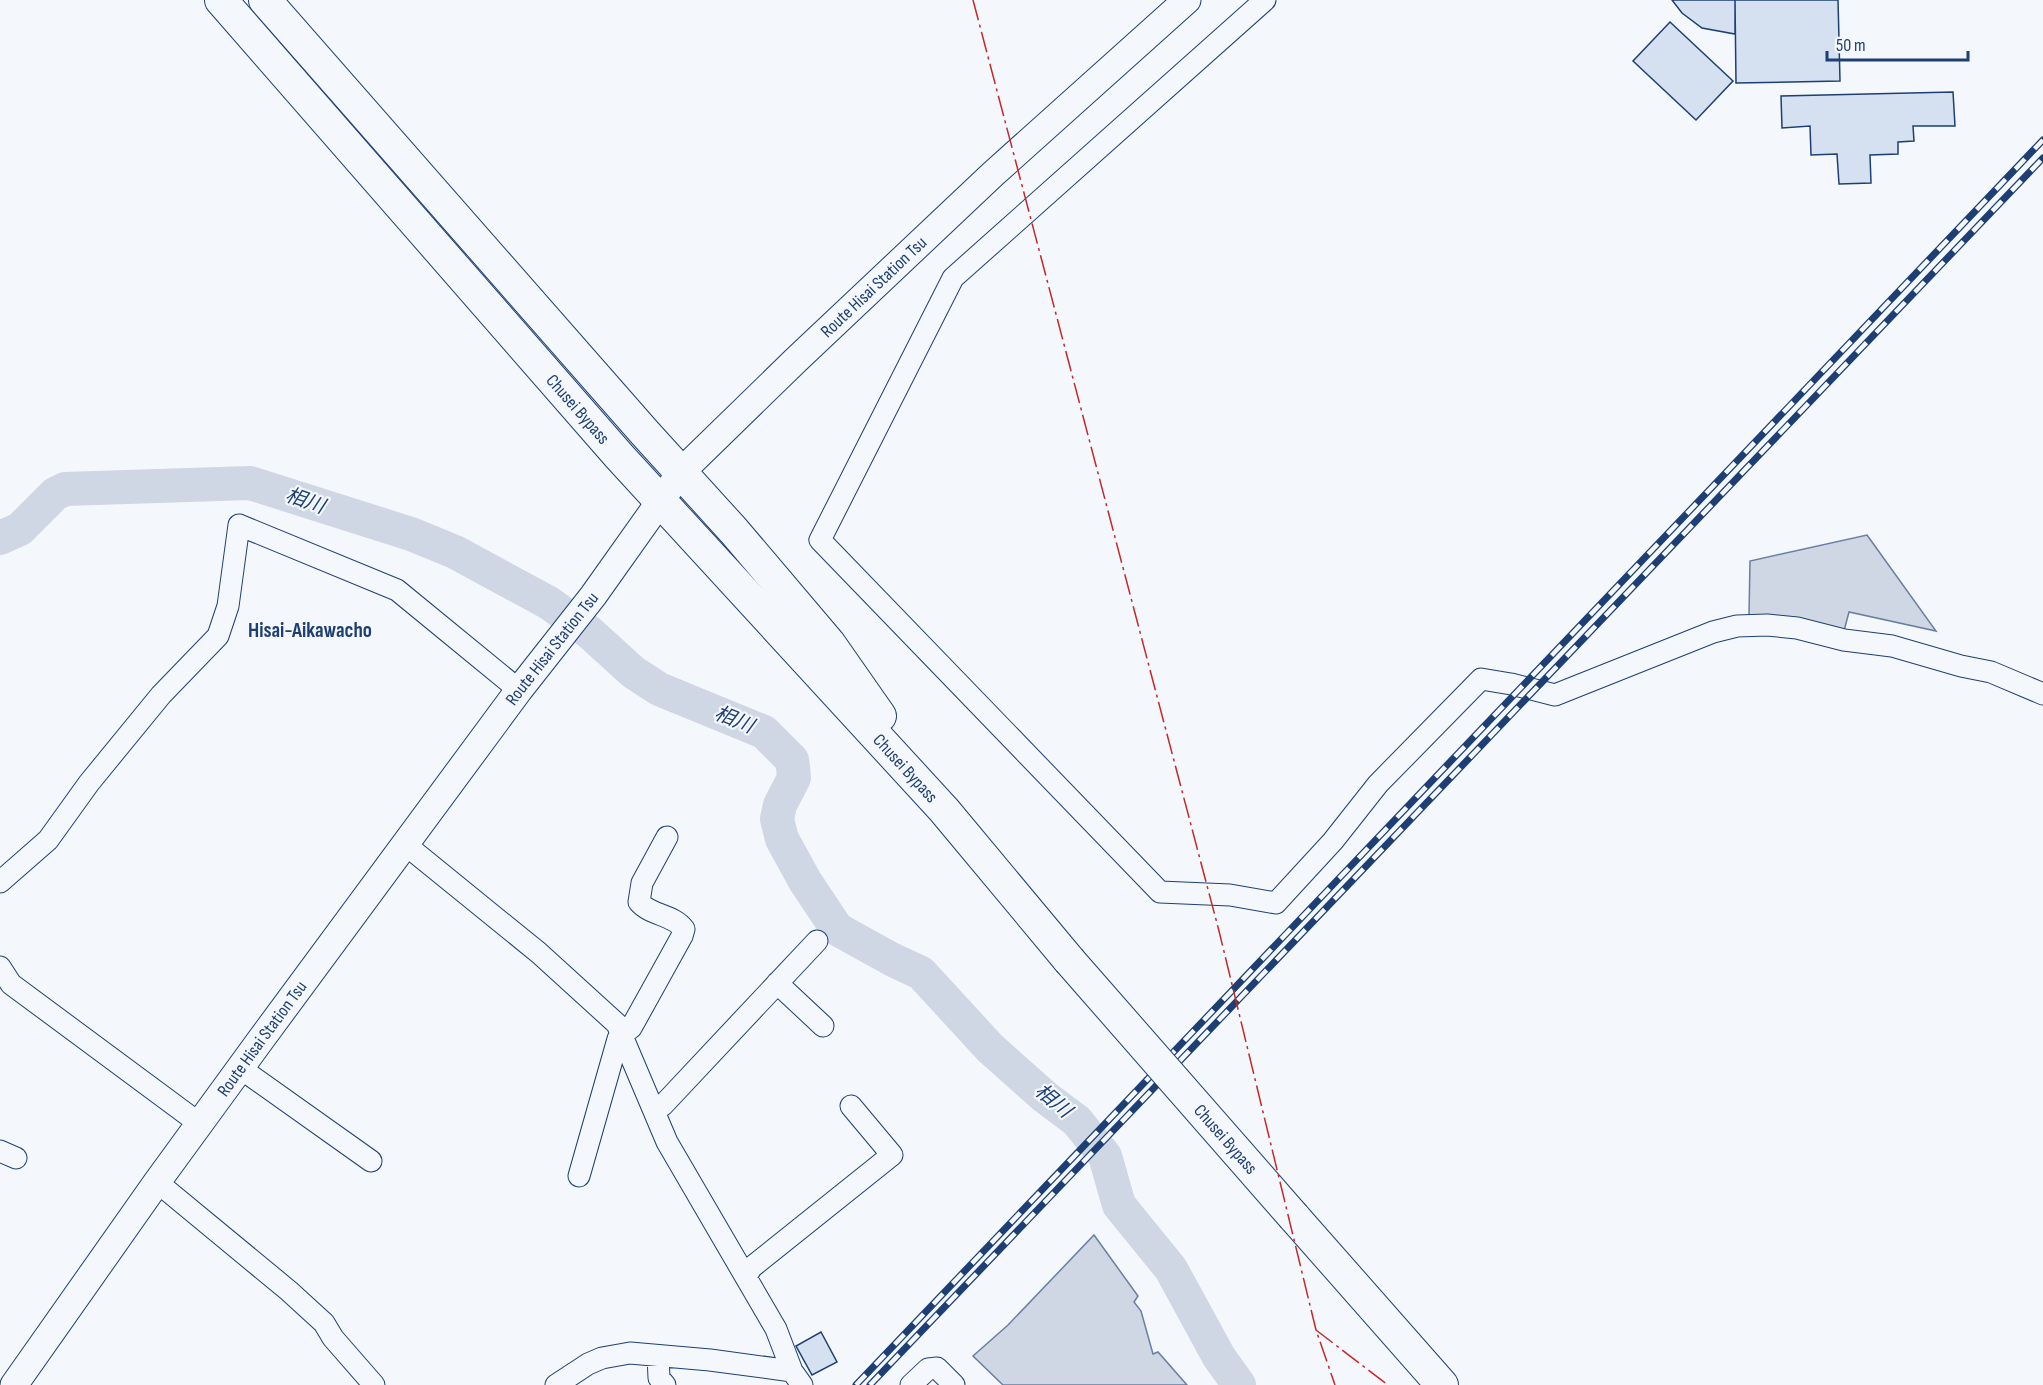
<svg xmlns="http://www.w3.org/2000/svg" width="2043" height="1385" font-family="'Sofia Sans Condensed','Noto Sans JP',sans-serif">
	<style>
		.water { fill: #cfd7e4; stroke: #687fa3; stroke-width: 1.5 }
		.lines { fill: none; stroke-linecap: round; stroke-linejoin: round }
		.river { stroke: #cfd7e4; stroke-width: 34 }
		.building { fill: #d5e0f0; stroke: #1d3f73; stroke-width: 1.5 }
		.minor-casing { stroke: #1d3f73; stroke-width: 23 }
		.major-casing { stroke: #1d3f73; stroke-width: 29 }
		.highway-casing { stroke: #1d3f73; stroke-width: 34 }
		.minor { stroke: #f4f7fb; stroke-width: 21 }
		.major { stroke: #f4f7fb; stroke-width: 27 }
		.highway { stroke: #f4f7fb; stroke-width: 32 }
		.rail-casing { stroke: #1d3f73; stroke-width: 7 }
		.rail { stroke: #f4f7fb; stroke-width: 4.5; stroke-dasharray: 14; stroke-linecap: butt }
		.highway-bridge-casing { stroke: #1d3f73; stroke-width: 34; stroke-linecap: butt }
		.highway-bridge { stroke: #f4f7fb; stroke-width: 32 }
		.power { stroke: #c62828; stroke-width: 1.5; stroke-dasharray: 21 4.5 3 4.5; stroke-linecap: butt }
		.labels { text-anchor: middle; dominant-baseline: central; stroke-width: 4.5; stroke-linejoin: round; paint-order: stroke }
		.street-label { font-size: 18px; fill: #1d3f73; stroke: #f4f7fb }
		.water-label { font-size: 20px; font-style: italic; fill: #1d3f73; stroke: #f4f7fb }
		.quarter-label { font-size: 21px; font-weight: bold; fill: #1d3f73; stroke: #f4f7fb }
	</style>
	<rect width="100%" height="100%" fill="#f4f7fb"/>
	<path class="water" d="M 1867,535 L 1936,631 L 1849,612 L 1844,631 L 1749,615 L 1750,561 Z
		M 1094,1235 L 1138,1296 L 1134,1302 L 1141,1311 L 1153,1354 L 1158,1352 L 1187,1385 L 1003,1385 L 973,1356 L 1008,1325 Z"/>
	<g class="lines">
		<path class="river" d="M 0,538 L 20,529 L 55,494 L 65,489 L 250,483 L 411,534 L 455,552 L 549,603 L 589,632 L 633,672 L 659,689 L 764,732 L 792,760 L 793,767 L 794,778 L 780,805 L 777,819 L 782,839 L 805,881 L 837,929 L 893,960 L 921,973 L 990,1048 L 1045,1097 L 1077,1121 L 1105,1156 L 1119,1205 L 1171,1269 L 1219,1357 L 1239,1385"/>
	</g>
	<path class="building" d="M 1672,0 L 1735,0 L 1735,34 L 1702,28 L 1682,13 Z
		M 1735,0 L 1838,0 L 1840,81 L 1736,83 Z
		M 1670,22 L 1733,81 L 1696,120 L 1633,61 Z
		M 1953,92 L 1955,126 L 1913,126 L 1914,141 L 1898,142 L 1898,154 L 1870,155 L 1871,183 L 1839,184 L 1837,154 L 1811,155 L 1810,126 L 1782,128 L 1781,96 Z
		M 821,1332 L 837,1362 L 812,1375 L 796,1346 Z"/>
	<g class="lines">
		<defs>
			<path id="minor" d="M 1265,0 L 953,278 L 820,540 L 1160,892 L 1230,895 L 1276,903 L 1333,841 L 1378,784 L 1481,679 L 1511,684 L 1555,695 L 1713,632 L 1737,626 L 1767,625 L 1797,628 L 1844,640 L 1892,646 L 1961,666 L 1991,672 L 2043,694
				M 406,845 L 539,953 L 617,1024 L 667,1142 L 776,1329 L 792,1371 L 802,1385
				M 0,882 L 48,840 L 89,783 L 161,695 L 218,636 L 228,606 L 239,525 L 397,590 L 519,690
				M 0,967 L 11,984 L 200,1124
				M 777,983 L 823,1026
				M 240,1068 L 371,1161
				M 654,1111 L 663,1105 L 817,941
				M 0,1151 L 16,1158
				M 579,1176 L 618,1039 L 621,1033 L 631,1028 L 682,936 L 684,929 C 673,914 651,916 639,902 L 642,883 L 667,837
				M 157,1182 L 289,1291 L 324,1323 L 333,1338 L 374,1385
				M 746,1276 L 752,1267 L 892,1155 L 851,1106
				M 658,1356 L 659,1378 L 665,1385
				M 556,1385 L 588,1364 L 602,1358 L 630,1353 L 710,1360 L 792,1371
				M 911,1385 L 928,1369 L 937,1368 L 954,1385"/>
			<g id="major">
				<path id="s1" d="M 14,1385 L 157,1182 L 262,1038 L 519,690 L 593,596 L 681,472 L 796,360 L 993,174 L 1187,0"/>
			</g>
			<g id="highway">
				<path id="s2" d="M 221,0 L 619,456 L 944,810 L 1069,960"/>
				<path d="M 265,0 L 645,433 L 734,531 L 829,643 L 880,716"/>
				<path d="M 1294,1217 L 1442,1385"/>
			</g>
		</defs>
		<use href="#minor" class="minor-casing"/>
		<use href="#major" class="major-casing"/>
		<use href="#highway" class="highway-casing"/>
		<use href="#minor" class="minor"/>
		<use href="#major" class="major"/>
		<use href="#highway" class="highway"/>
		<defs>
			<path id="rail" d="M 856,1385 L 2043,140
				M 870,1385 L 2043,158"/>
		</defs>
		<use href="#rail" class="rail-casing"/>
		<use href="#rail" class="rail"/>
		<defs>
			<g id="highway-bridge">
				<path id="s3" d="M 1069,960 L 1294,1217"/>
			</g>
		</defs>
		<use href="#highway-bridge" class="highway-bridge-casing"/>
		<use href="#highway-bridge" class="highway-bridge"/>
		<path class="power" d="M 973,0 L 1219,931 L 1316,1330 L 1335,1385
			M 1316,1330 L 1388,1385"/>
	</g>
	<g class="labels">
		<g class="street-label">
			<text stroke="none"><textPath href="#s1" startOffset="1398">Route Hisai Station Tsu</textPath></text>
			<text stroke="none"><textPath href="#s2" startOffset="543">Chusei Bypass</textPath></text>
			<text stroke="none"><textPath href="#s1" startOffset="912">Route Hisai Station Tsu</textPath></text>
			<text stroke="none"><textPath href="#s2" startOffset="1029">Chusei Bypass</textPath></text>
			<text stroke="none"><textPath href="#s1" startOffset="426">Route Hisai Station Tsu</textPath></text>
			<text stroke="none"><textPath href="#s3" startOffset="238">Chusei Bypass</textPath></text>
		</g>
		<g class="water-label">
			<text transform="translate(305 501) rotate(19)">相川</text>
			<text transform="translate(734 720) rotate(22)">相川</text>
			<text transform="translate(1053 1101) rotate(40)">相川</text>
		</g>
		<g class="quarter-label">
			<text x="310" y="630">Hisai-Aikawacho</text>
		</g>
	</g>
	<path d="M1827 51v9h141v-9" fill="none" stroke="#1d3f73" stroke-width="3"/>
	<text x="1836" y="51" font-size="18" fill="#1d3f73" stroke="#f4f7fb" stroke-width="4.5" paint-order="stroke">50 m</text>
</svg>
